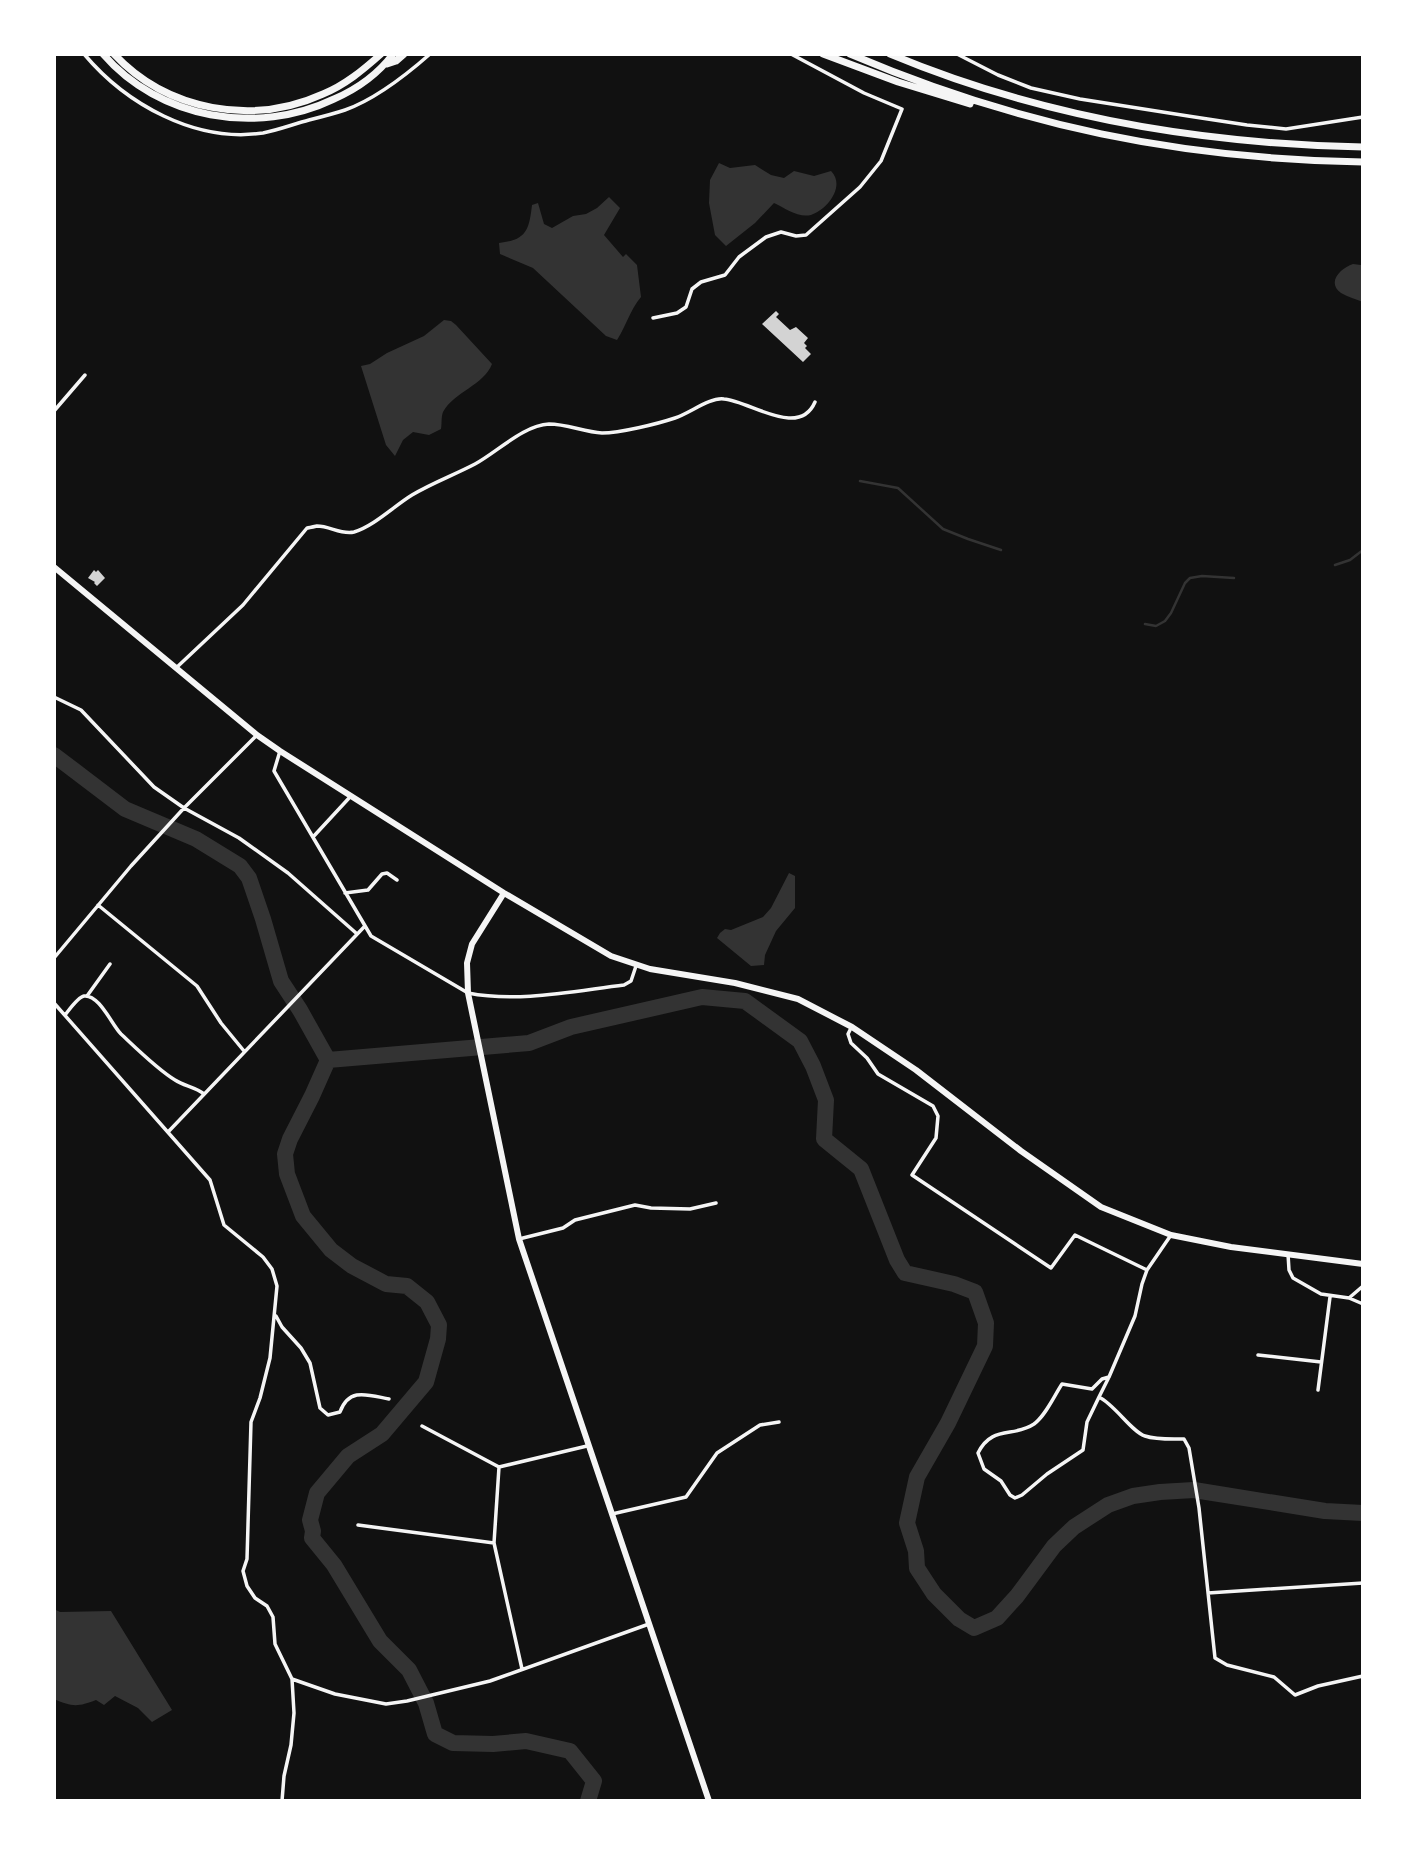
<svg xmlns="http://www.w3.org/2000/svg" width="1417" height="1855" font-family="'Public Sans',sans-serif">
	<style>
		.water { fill: #333 }
		.lines { fill: none; stroke-linecap: round; stroke-linejoin: round }
		.stream { stroke: #333; stroke-width: 2.5 }
		.river { stroke: #333; stroke-width: 16 }
		.building { fill: #d3d3d3 }
		.minor { stroke: #f5f5f5; stroke-width: 3.5 }
		.primary { stroke: #f5f5f5; stroke-width: 6 }
		.motorway { stroke: #f5f5f5; stroke-width: 7 }
	</style>
	<rect width="100%" height="100%" fill="#111"/>
	<path class="water" d="M 719,163 L 730,168 L 755,165 L 771,175 L 784,178 L 794,171 L 814,176 L 831,171 C 846,186 827,210 811,215 C 798,218 785,208 774,203 L 755,223 L 726,246 L 715,235 L 709,203 L 710,180 Z
		M 609,197 L 620,208 L 604,235 L 623,257 L 626,254 L 637,265 L 641,297 C 630,310 626,326 617,340 L 606,336 L 533,268 L 500,254 L 499,243 C 526,240 529,231 532,205 L 538,203 L 544,224 L 552,228 L 573,216 L 586,214 L 597,208 Z
		M 1353,264 L 1361,265 L 1363,268 L 1363,302 C 1356,299 1348,297 1341,293 C 1326,282 1341,268 1353,264 Z
		M 444,320 L 451,321 L 456,325 L 492,364 C 484,385 454,392 443,412 C 441,417 442,424 441,429 L 429,435 L 413,432 L 403,440 L 395,456 L 386,445 L 361,366 L 370,364 L 387,353 L 424,336 Z
		M 789,873 L 795,876 L 795,908 L 776,931 L 765,955 L 764,965 L 751,966 L 717,938 L 720,933 L 725,929 L 731,930 L 763,917 L 771,908 Z
		M 54,1609 L 60,1612 L 111,1611 L 172,1710 L 152,1722 L 138,1708 L 115,1696 L 104,1705 L 96,1700 C 78,1707 72,1707 54,1699 Z"/>
	<g class="lines">
		<path class="stream" d="M 860,481 L 898,488 L 943,529 L 968,539 L 1001,550
			M 1335,565 L 1350,560 L 1363,550
			M 1145,624 L 1156,626 L 1165,621 L 1171,613 L 1185,583 L 1190,578 L 1202,576 L 1234,578"/>
		<path class="river" d="M 54,755 L 125,809 L 196,839 L 240,866 L 249,878 L 263,919 L 281,981 L 300,1010 L 328,1060
			M 328,1060 L 529,1043 L 571,1027 L 702,997 L 745,1001 L 800,1041 L 813,1066 L 826,1100 L 824,1139 L 861,1169 L 897,1260 L 905,1273 L 954,1284 L 975,1292 L 986,1323 L 985,1346 L 948,1423 L 917,1477 L 907,1523 L 916,1551 L 917,1568 L 934,1594 L 959,1619 L 974,1628 L 997,1618 L 1017,1596 L 1054,1546 L 1074,1527 L 1108,1505 L 1133,1496 L 1160,1492 L 1194,1490 L 1325,1511 L 1363,1513
			M 328,1060 L 312,1096 L 290,1139 L 285,1154 L 287,1174 L 303,1216 L 331,1250 L 352,1266 L 386,1284 L 407,1286 L 427,1302 L 439,1325 L 438,1339 L 426,1382 L 382,1434 L 348,1456 L 317,1493 L 310,1520 L 313,1531 L 312,1538 L 334,1565 L 380,1641 L 409,1670 L 426,1703 L 435,1734 L 453,1743 L 493,1744 L 526,1741 L 570,1751 L 594,1781 L 588,1801"/>
	</g>
	<path class="building" d="M 776,311 L 779,314 L 776,317 L 790,330 L 796,327 L 808,338 L 804,343 L 807,346 L 805,348 L 811,354 L 803,362 L 762,324 Z
		M 94,570 L 96,572 L 98,570 L 105,578 L 97,586 L 94,583 L 95,582 L 88,578 Z"/>
	<g class="lines">
		<path class="minor" d="M 84,54 C 126,104 195,143 263,133 C 278,130 294,124 309,120 C 321,117 333,114 345,110 C 376,99 405,76 430,54
			M 957,54 L 998,75 L 1031,88 L 1080,99 L 1188,116 L 1247,125 L 1286,129 L 1363,117
			M 653,318 L 677,313 L 686,307 L 692,289 L 701,282 L 725,275 L 739,257 L 766,237 L 781,232 L 796,236 L 806,235 L 860,187 L 881,161 L 902,109 L 864,93 L 791,54
			M 54,411 L 85,375
			M 176,668 L 243,605 L 307,528 C 308,528 317,526 317,526 C 330,526 341,535 354,532 C 374,526 394,506 412,495 C 432,483 454,475 475,464 C 497,452 524,425 549,424 C 567,424 584,432 602,433 C 620,433 657,424 675,418 C 690,413 710,397 724,399 C 750,401 799,439 815,402
			M 54,697 L 81,710 L 154,787 L 184,808 L 239,838 L 288,873 L 356,933
			M 280,751 L 274,771 L 371,936 L 468,993 C 518,1003 574,991 624,985 L 631,981 L 636,966
			M 313,837 L 350,797
			M 345,893 L 368,890 L 382,874 L 387,873 L 397,880
			M 98,905 L 197,986 L 221,1023 L 244,1051
			M 54,958 L 131,866 L 184,808 L 257,735
			M 87,996 L 110,964
			M 54,1003 L 210,1180 L 224,1225 L 263,1257 L 272,1269 L 277,1286 L 270,1358 L 260,1398 L 251,1422 L 247,1559 L 243,1571 L 247,1586 L 255,1598 L 267,1606 L 273,1617 L 275,1644 L 292,1679 L 335,1694 L 386,1704 L 407,1701 L 490,1681 L 649,1624
			M 65,1015 C 69,1010 78,997 84,996 C 99,994 112,1025 121,1034 C 136,1048 157,1069 175,1080 C 184,1086 195,1087 204,1094
			M 851,1028 L 848,1034 L 851,1043 L 867,1058 L 878,1074 L 933,1106 L 938,1116 L 936,1138 L 912,1175 L 1051,1268 L 1075,1235 L 1147,1270
			M 169,1131 L 364,927
			M 1171,1235 L 1147,1270 L 1142,1284 L 1135,1316 L 1109,1377 L 1099,1397 C 1115,1405 1132,1432 1145,1436 C 1157,1440 1172,1439 1184,1439 L 1189,1448 L 1199,1508 L 1215,1658 L 1227,1665 L 1274,1677 L 1295,1695 L 1318,1686 L 1363,1676
			M 519,1239 L 563,1228 L 575,1220 L 635,1205 L 651,1208 L 690,1209 L 716,1203
			M 1288,1254 L 1289,1270 L 1293,1278 L 1321,1294 L 1349,1298 L 1363,1304
			M 1349,1298 L 1363,1286
			M 276,1316 L 282,1327 L 301,1348 L 310,1363 L 320,1408 L 328,1415 L 340,1412 C 349,1387 368,1395 389,1399
			M 1258,1355 L 1321,1362
			M 1318,1390 L 1330,1297
			M 1099,1397 L 1087,1422 L 1083,1450 L 1047,1474 L 1022,1495 L 1015,1498 L 1010,1495 L 1001,1481 L 984,1469 L 978,1453 C 992,1425 1013,1438 1034,1424 C 1046,1415 1054,1396 1062,1384 L 1092,1389 L 1102,1379 L 1109,1377
			M 422,1426 L 499,1467
			M 612,1514 L 686,1497 L 717,1453 L 760,1425 L 779,1422
			M 358,1525 L 494,1543
			M 1208,1593 L 1363,1583
			M 522,1669 L 494,1543 L 499,1467 L 587,1446
			M 282,1801 L 284,1776 L 291,1745 L 294,1713 L 292,1679"/>
		<path class="primary" d="M 54,567 L 257,735 L 280,751 L 504,893 L 611,956 L 650,969 L 735,983 L 798,999 L 852,1027 L 916,1070 L 1021,1151 L 1101,1207 L 1171,1235 L 1231,1247 L 1363,1264
			M 504,893 L 472,944 L 467,963 L 468,993 L 519,1239 L 709,1801"/>
		<path class="motorway" d="M 103,54 C 159,119 257,136 334,99 C 357,89 378,74 393,54
			M 114,54 C 167,111 253,126 323,94 C 345,85 363,70 381,54
			M 823,54 L 898,82 L 970,104
			M 850,54 C 1019,126 1180,159 1363,162
			M 890,54 C 1041,117 1200,144 1363,147
			M 387,64 L 396,61 L 404,54"/>
	</g>
	<rect width="1417" height="1855" fill="none" stroke="#ffffff" stroke-width="112"/>
</svg>
